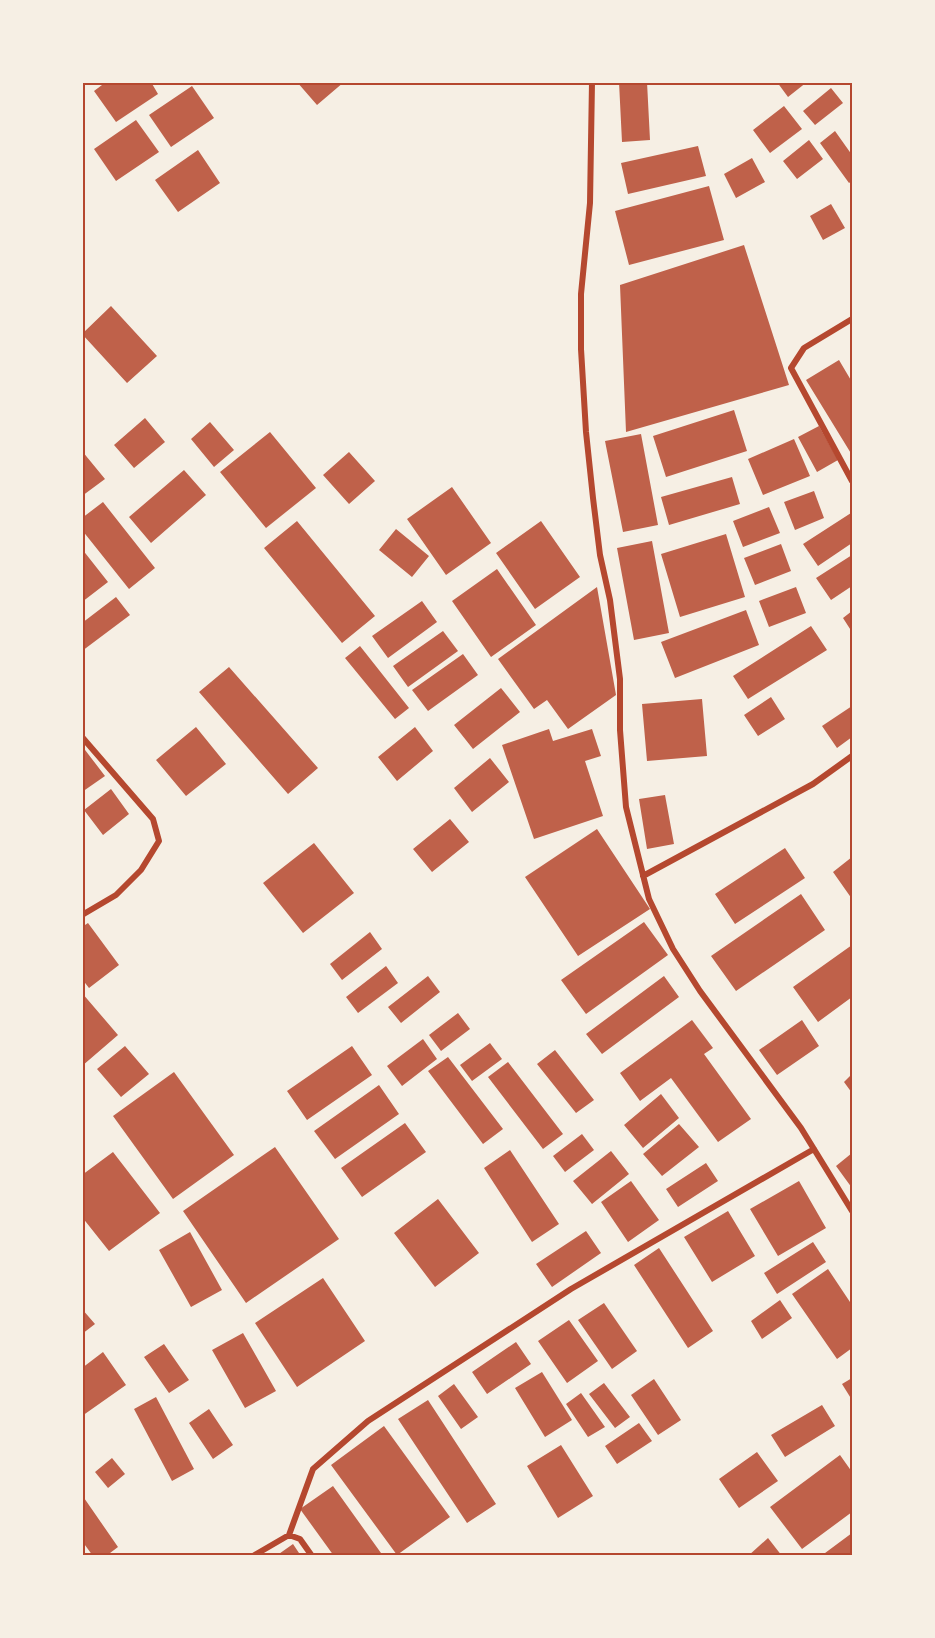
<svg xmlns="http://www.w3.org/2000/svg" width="935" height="1638" font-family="'Space Grotesk',sans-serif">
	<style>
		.building { fill: #bf614a }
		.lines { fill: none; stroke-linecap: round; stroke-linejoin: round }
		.minor { stroke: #b5482f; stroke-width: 6 }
		.neatline { fill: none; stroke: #b5482f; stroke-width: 2 }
	</style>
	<rect width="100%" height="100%" fill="#f6efe4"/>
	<path class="building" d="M 106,82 L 151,82 L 158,94 L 116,122 L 94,91 Z
		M 297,82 L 344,82 L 317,105 Z
		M 619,82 L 647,82 L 650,140 L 622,142 Z
		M 777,82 L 807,82 L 788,97 Z
		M 192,86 L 214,118 L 171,147 L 149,115 Z
		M 831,88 L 843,103 L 815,125 L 803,111 Z
		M 784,106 L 802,129 L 770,153 L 753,130 Z
		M 136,120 L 159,152 L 116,181 L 94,149 Z
		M 835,131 L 852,155 L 852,181 L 849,183 L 820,143 Z
		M 809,140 L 823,159 L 797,179 L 783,161 Z
		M 698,146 L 706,176 L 628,194 L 621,163 Z
		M 198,150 L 220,183 L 178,212 L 155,180 Z
		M 752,158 L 765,182 L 736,198 L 724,174 Z
		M 709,186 L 724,240 L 629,265 L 615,211 Z
		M 831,204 L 845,228 L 823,240 L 810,216 Z
		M 744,245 L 789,385 L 626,432 L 620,285 Z
		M 111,306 L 157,356 L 127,383 L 82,334 Z
		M 839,360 L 852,382 L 852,455 L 806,380 Z
		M 734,410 L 747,451 L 666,477 L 653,436 Z
		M 145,418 L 165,442 L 134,468 L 114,445 Z
		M 210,422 L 234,450 L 214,467 L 191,439 Z
		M 819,426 L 838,460 L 817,472 L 798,437 Z
		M 270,432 L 316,488 L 266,528 L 220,472 Z
		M 641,434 L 658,525 L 623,532 L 605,441 Z
		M 794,439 L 810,476 L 763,495 L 748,459 Z
		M 82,451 L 105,479 L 82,496 Z
		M 349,452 L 375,481 L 349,504 L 323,475 Z
		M 184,470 L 206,495 L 151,543 L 129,517 Z
		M 732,477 L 740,504 L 669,525 L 661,497 Z
		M 452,487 L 491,543 L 446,575 L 407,519 Z
		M 814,491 L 824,518 L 795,530 L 784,502 Z
		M 103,502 L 155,568 L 129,589 L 82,530 L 82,518 Z
		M 769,507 L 780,533 L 743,547 L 733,521 Z
		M 851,513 L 852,516 L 852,543 L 818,566 L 803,544 Z
		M 297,521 L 375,616 L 342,643 L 264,548 Z
		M 541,521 L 580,577 L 535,609 L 496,553 Z
		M 396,529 L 429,556 L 412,577 L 379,550 Z
		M 726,534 L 745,597 L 680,617 L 661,554 Z
		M 652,541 L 669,633 L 634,640 L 617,548 Z
		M 781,544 L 791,571 L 755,585 L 744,558 Z
		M 82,549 L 108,582 L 82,602 Z
		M 852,555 L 852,586 L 831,600 L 816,578 Z
		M 497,569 L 536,625 L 491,657 L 452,601 Z
		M 597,587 L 616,695 L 568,729 L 547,700 L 534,709 L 498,659 Z
		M 796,587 L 806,613 L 769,627 L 759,601 Z
		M 116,597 L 130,615 L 82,651 L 82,623 Z
		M 422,601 L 437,622 L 388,658 L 372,636 Z
		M 746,610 L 759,645 L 675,678 L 661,642 Z
		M 852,611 L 852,632 L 843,618 Z
		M 811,626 L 827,650 L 748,699 L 733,676 Z
		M 443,631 L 458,651 L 408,687 L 393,666 Z
		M 360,646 L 409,708 L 395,719 L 345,658 Z
		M 463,654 L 478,675 L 428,711 L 412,690 Z
		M 229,667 L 318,768 L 288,794 L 199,692 Z
		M 501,688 L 520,712 L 473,749 L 454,725 Z
		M 771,697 L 785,719 L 758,736 L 744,715 Z
		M 702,699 L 707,756 L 647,761 L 642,704 Z
		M 852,706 L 852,737 L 837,748 L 822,726 Z
		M 196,727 L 226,764 L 186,796 L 156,760 Z
		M 415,727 L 433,751 L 397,781 L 378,757 Z
		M 549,729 L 553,741 L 592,729 L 601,756 L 585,761 L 603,816 L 534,839 L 502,745 Z
		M 82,746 L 105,776 L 82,792 Z
		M 490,758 L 509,782 L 472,812 L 454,788 Z
		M 111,789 L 129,814 L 103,835 L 84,810 Z
		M 665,795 L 674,844 L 647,849 L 639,799 Z
		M 450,819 L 469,842 L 432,872 L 413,849 Z
		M 597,829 L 650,909 L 578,956 L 525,877 Z
		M 314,843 L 354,893 L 303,933 L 263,883 Z
		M 785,848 L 805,878 L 735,924 L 715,894 Z
		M 852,857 L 852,899 L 833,872 Z
		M 801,894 L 825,930 L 736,991 L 711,956 Z
		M 644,922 L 668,955 L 586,1014 L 561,980 Z
		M 88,923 L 119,965 L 89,988 L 82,979 L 82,927 Z
		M 370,932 L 382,949 L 342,980 L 330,964 Z
		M 852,945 L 852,997 L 818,1022 L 793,987 Z
		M 386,966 L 398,983 L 358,1013 L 346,997 Z
		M 428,976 L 440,992 L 401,1023 L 388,1007 Z
		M 664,976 L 679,997 L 602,1054 L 586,1034 Z
		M 82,993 L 118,1035 L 82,1066 Z
		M 458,1013 L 470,1029 L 441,1051 L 429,1035 Z
		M 692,1020 L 713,1048 L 704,1054 L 751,1119 L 718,1142 L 671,1078 L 640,1101 L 620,1073 Z
		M 802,1020 L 819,1046 L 777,1075 L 759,1050 Z
		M 423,1039 L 437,1059 L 402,1086 L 387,1066 Z
		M 490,1043 L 502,1059 L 472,1081 L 460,1065 Z
		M 125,1046 L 149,1074 L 121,1097 L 97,1069 Z
		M 352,1046 L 372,1075 L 307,1120 L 287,1091 Z
		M 555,1050 L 594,1100 L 576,1113 L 537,1064 Z
		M 448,1057 L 503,1129 L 483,1144 L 428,1071 Z
		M 508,1062 L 563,1134 L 543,1149 L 488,1077 Z
		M 174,1072 L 234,1155 L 173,1199 L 113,1116 Z
		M 852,1074 L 852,1093 L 844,1082 Z
		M 379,1085 L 399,1114 L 335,1159 L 314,1131 Z
		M 661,1094 L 679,1118 L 643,1148 L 624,1125 Z
		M 405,1123 L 426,1152 L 362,1197 L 341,1168 Z
		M 679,1124 L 699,1147 L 662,1176 L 643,1154 Z
		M 582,1134 L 594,1150 L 565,1172 L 553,1156 Z
		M 275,1147 L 339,1239 L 246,1303 L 183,1211 Z
		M 510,1150 L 559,1224 L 532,1242 L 484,1168 Z
		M 611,1151 L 629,1174 L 592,1204 L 573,1181 Z
		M 113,1152 L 160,1213 L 109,1251 L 82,1217 L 82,1175 Z
		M 852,1153 L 852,1188 L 836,1166 Z
		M 706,1163 L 718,1181 L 678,1207 L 666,1189 Z
		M 631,1181 L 659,1220 L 628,1242 L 601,1202 Z
		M 799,1181 L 826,1228 L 778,1256 L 750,1209 Z
		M 438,1199 L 479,1253 L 435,1287 L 394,1233 Z
		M 728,1211 L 755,1256 L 712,1282 L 684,1237 Z
		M 586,1231 L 601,1253 L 552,1287 L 536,1264 Z
		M 190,1232 L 222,1290 L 191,1307 L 159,1250 Z
		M 813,1242 L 826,1262 L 777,1294 L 764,1273 Z
		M 659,1248 L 713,1331 L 688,1348 L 634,1265 Z
		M 828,1269 L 852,1305 L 852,1348 L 837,1359 L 792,1294 Z
		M 323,1278 L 365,1341 L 297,1387 L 255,1323 Z
		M 780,1300 L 792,1318 L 762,1339 L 751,1321 Z
		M 604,1303 L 637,1351 L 612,1369 L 578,1320 Z
		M 82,1309 L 95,1324 L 82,1334 Z
		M 569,1320 L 598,1361 L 567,1383 L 538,1341 Z
		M 243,1333 L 276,1391 L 245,1408 L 212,1350 Z
		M 516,1342 L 531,1364 L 487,1394 L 472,1372 Z
		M 164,1344 L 189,1380 L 169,1393 L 144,1357 Z
		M 103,1352 L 126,1385 L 82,1416 L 82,1368 Z
		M 542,1372 L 572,1420 L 545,1437 L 515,1388 Z
		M 852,1378 L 852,1400 L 842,1384 Z
		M 654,1379 L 681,1420 L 658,1435 L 631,1395 Z
		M 604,1383 L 630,1417 L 615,1428 L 589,1394 Z
		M 454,1384 L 478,1417 L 461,1429 L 438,1396 Z
		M 581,1393 L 605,1427 L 588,1437 L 566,1404 Z
		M 156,1397 L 194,1469 L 172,1481 L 134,1409 Z
		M 428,1400 L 496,1504 L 467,1523 L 398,1419 Z
		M 822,1405 L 835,1426 L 785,1457 L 771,1435 Z
		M 209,1409 L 233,1445 L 213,1459 L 189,1423 Z
		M 639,1423 L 652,1441 L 617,1464 L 605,1446 Z
		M 384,1426 L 450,1517 L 397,1555 L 331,1465 Z
		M 561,1445 L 593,1496 L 558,1518 L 527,1466 Z
		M 757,1452 L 778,1481 L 739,1508 L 719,1479 Z
		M 840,1455 L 852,1472 L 852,1512 L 802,1549 L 770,1507 Z
		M 112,1458 L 125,1474 L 108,1488 L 95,1472 Z
		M 333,1486 L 381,1553 L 377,1556 L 334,1556 L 300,1509 Z
		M 82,1495 L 118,1547 L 106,1556 L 93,1556 L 82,1541 Z
		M 852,1533 L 852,1556 L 821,1556 Z
		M 768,1538 L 782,1556 L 748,1556 Z
		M 293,1544 L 301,1556 L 276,1556 Z"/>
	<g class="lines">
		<path class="minor" d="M 592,82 L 590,203 L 581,294 L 581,349 L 586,432 L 593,498 L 600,555 L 610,600 L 620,679 L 620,730 L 626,807 L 649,899 L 673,949 L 700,991 L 801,1128 L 852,1211
			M 852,319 L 804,348 L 791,368 L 852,481
			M 82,737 L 153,819 L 159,841 L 141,870 L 116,895 L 82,915
			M 643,876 L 813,784 L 852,756
			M 289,1535 L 313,1469 L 368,1421 L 571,1289 L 814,1149
			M 253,1556 L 289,1535 L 300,1539 L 312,1556"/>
	</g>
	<rect width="935" height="1638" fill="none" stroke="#f6efe4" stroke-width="168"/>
	<rect x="84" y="84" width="767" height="1470" class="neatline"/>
</svg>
